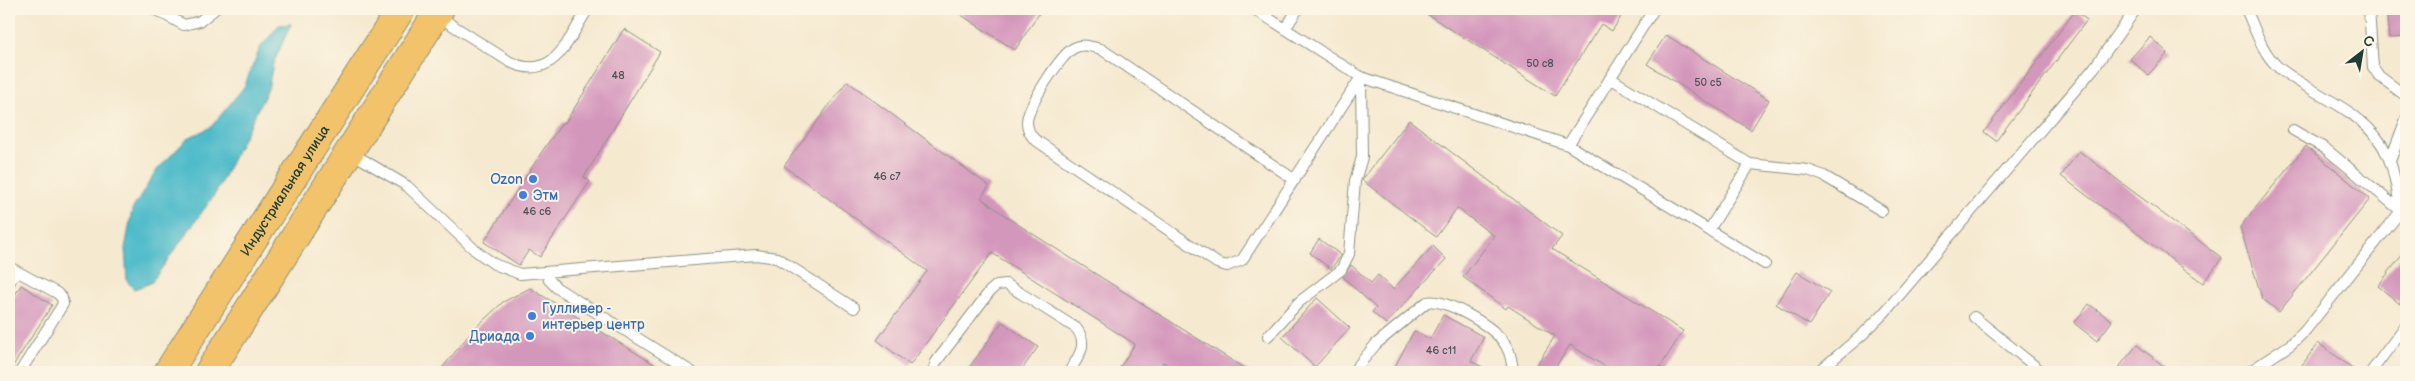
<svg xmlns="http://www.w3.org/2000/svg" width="2415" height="381" font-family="'Balsamiq Sans',sans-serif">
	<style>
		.water { fill: #4fbbca; stroke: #377c7f }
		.building { fill: #d497bc }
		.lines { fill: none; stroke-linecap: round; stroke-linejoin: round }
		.lane-casing { stroke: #8a9382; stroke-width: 12 }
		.primary-casing { stroke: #8a9382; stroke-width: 30 }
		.lane { stroke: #fff; stroke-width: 10 }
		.primary { stroke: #f2c36a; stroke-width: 28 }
		.shop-dot { fill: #3f7fe0; stroke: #fcf5e5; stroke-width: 2 }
		.labels { text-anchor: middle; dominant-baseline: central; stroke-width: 4; stroke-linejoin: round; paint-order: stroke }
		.number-label { font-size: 11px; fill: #4c5456 }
		.shop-label { font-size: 14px; fill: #366cbe; stroke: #fcf5e5; text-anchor: end }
		.street-label { font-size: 14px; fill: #1f3d34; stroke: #fcf5e5 }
	</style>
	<rect width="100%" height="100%" fill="#fcf5e5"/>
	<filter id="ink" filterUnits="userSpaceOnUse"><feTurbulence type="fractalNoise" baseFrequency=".02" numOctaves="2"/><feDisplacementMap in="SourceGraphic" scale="10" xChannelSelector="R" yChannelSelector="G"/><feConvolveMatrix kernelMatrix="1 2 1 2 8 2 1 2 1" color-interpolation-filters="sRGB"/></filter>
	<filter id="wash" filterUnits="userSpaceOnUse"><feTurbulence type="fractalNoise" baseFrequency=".0096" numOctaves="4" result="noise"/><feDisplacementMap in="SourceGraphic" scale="20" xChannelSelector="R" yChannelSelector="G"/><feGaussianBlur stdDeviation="1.12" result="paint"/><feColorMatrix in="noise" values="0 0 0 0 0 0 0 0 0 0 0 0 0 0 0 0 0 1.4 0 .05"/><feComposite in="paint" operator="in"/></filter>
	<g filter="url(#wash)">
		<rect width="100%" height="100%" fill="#f5e9cf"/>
		<path class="water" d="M 291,24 L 273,64 L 268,89 L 215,194 L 151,283 L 134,289 L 127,281 L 125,249 L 132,210 L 156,171 L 188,138 L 211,127 L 244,87 L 260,48 L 279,25 Z"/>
		<g id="blocks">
			<path class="building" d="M 952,9 L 1042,9 L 1015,50 Z
				M 1419,9 L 1626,9 L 1612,31 L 1601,24 L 1555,96 Z
				M 2386,9 L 2406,9 L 2406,37 L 2389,38 Z
				M 2075,11 L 2087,20 L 1996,141 L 1984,132 Z
				M 624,29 L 660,52 L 584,177 L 590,181 L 540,257 L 529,250 L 519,265 L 484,242 L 543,150 L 563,122 L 565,123 Z
				M 1666,35 L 1769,100 L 1751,130 L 1647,64 Z
				M 2150,37 L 2168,53 L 2148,75 L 2130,59 Z
				M 847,81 L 989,186 L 981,198 L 1014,222 L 1250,372 L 1180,372 L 1163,362 L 1156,372 L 1117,372 L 1135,344 L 992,253 L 910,365 L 877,340 L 927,271 L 784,166 Z
				M 1409,120 L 1562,236 L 1552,249 L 1683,331 L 1657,372 L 1614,372 L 1570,345 L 1552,372 L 1532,372 L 1555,336 L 1508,306 L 1506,309 L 1463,277 L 1494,236 L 1457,208 L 1436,237 L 1362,180 Z
				M 2306,146 L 2370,199 L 2279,312 L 2262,298 L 2240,227 Z
				M 2079,151 L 2222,258 L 2203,283 L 2061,176 Z
				M 1319,239 L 1341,255 L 1331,269 L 1310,253 Z
				M 1433,246 L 1446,259 L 1386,324 L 1372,312 L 1376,308 L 1343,277 L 1351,265 L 1371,283 L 1378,275 L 1393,289 Z
				M 2406,250 L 2406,309 L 2378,286 Z
				M 1797,272 L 1830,292 L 1809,325 L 1776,304 Z
				M 21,285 L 52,305 L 9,372 L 9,305 Z
				M 530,288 L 667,372 L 439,372 L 472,331 L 503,302 Z
				M 1317,298 L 1350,328 L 1315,367 L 1282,337 Z
				M 2089,304 L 2112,321 L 2097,341 L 2074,323 Z
				M 1443,315 L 1484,337 L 1471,361 L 1492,372 L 1392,372 L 1414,331 L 1430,339 Z
				M 1002,322 L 1038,347 L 1020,372 L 966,372 Z
				M 2318,343 L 2358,372 L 2297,372 Z
				M 2137,345 L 2171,372 L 2115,372 Z"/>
		</g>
	</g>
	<g filter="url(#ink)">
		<use href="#blocks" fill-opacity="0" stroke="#8a9382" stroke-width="1"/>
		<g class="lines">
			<defs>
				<path id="lane" d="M 154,9 L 184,25 L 200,21 L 215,9
					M 1254,9 L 1361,77 L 1568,145 L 1654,9
					M 2246,9 C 2255,29 2262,53 2279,68 C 2311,94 2356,107 2380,142 C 2394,162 2396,187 2401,211 L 2406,216
					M 2369,9 L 2373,67 L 2379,76 L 2406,96
					M 438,16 L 510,62 C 554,83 568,39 588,9
					M 1285,29 L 1298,9
					M 1610,78 L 1750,164 L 1808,170 L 1824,176 L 1882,211
					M 1568,145 L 1765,264
					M 350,152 L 407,186 L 476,251 L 494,264 L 520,274 L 756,255 L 777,258 L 854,308
					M 2390,161 L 2406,119
					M 1295,180 L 1101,49 C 1092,47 1083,43 1074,48 C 1061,54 1027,107 1027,122 C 1027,129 1029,133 1034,139 L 1217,263 L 1227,266 L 1242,260 L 1361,77
					M 1709,230 L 1750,164
					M 9,267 L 57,293 L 62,298 L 63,304 L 20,372
					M 547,272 L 549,280 L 557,288 L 692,372
					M 9,283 L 16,271
					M 1974,317 L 2042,372
					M 1268,336 L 1299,302 L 1341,270 L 1349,254 L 1355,181 L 1362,157 L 1361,78
					M 933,372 L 936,362 L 990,291 L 997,285 L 1006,284 L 1076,328 C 1089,344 1079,356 1069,372
					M 1353,372 L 1376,344 L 1427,302 C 1445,298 1490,325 1502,340 C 1510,349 1512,360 1513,372
					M 1818,372 L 1862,335 L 1884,313 L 2094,68 L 2136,9
					M 2249,372 L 2290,345 L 2304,332 L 2401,211 L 2326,149 L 2293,130
					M 2371,372 L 2406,325"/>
				<g id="primary">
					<path id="s1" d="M 168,372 L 401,9"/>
					<path d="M 209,372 L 440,9"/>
				</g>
			</defs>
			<use href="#lane" class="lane-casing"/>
			<use href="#primary" class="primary-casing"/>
			<use href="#lane" class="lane"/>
			<use href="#primary" class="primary"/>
		</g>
	</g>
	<g class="shop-dot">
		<circle cx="533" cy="179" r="5"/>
		<circle cx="523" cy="195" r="5"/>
		<circle cx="532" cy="316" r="5"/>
		<circle cx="530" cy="336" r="5"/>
	</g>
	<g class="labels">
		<g class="number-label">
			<text x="1540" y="63">50 с8</text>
			<text x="618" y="75">48</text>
			<text x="1708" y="82">50 с5</text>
			<text x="887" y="176">46 с7</text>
			<text x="537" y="211">46 с6</text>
			<text x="1441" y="350">46 с11</text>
		</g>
		<g class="shop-label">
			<text x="523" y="179">Ozon</text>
			<text x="533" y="195" text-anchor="start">Этм</text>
			<text x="542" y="308" text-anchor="start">Гулливер -<tspan x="542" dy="16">интерьер центр</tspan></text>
			<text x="520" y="336">Дриада</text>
		</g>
		<g class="street-label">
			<text stroke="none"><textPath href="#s1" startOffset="216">Индустриальная улица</textPath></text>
		</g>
	</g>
	<rect width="2415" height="381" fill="none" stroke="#fcf5e5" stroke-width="30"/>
	<g transform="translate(2362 52) rotate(31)" stroke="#fcf5e5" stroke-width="4" paint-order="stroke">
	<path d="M0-4L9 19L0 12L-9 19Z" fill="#1f3d34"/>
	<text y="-8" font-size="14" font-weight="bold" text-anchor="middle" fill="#1f3d34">С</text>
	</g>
</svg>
